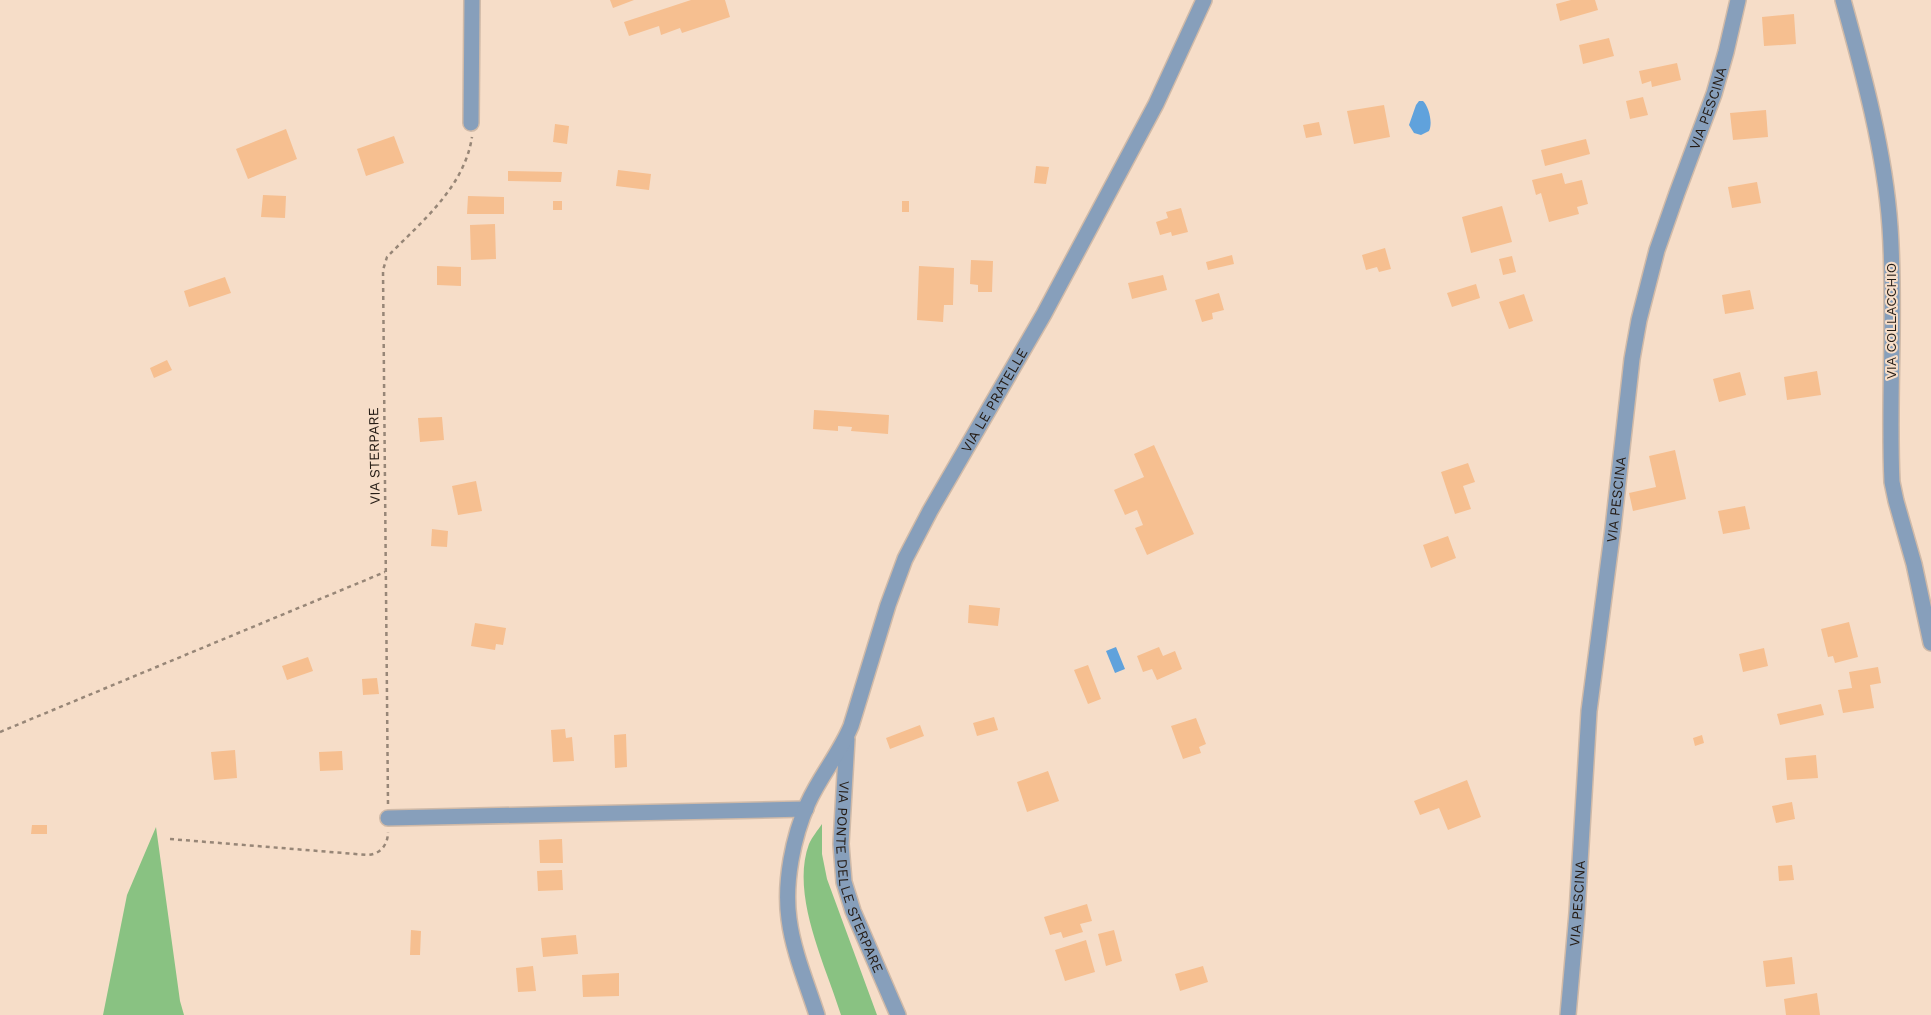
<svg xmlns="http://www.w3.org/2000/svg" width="1931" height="1015" font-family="'Work Sans',sans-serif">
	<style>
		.green { fill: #89c282 }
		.water { fill: #60a2dc }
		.building { fill: #f6bf90 }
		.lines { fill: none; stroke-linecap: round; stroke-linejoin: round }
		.minor-casing { stroke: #d0baa8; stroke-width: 18 }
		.path { stroke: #978677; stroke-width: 2.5; stroke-dasharray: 4 4; stroke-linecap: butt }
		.minor { stroke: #879fbb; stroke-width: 15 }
		.labels { text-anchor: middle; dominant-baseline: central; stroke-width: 4; stroke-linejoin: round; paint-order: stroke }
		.street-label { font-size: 14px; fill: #241b14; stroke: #f6ddc8 }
	</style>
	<rect width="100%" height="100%" fill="#f6ddc8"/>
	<path class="green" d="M 822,824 L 822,854 L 827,879 L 877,1015 L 841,1015 C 826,966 790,895 809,844 C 812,837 818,830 822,824 Z
		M 156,827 L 180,1001 L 184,1015 L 103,1015 L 127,895 Z"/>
	<path class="water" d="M 1419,101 L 1423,101 C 1429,107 1433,123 1429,131 L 1421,135 L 1414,133 L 1409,125 L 1416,105 Z
		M 1116,647 L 1125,669 L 1115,673 L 1106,651 Z"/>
	<path class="building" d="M 610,0 L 634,0 L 613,8 Z
		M 691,0 L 725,0 L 730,17 L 682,33 L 680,28 L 661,35 L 659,26 L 629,36 L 624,22 Z
		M 1571,0 L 1595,0 L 1598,10 L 1560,21 L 1556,4 Z
		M 1794,14 L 1796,44 L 1764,46 L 1762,17 Z
		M 1609,38 L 1614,56 L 1583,64 L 1579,45 Z
		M 1677,63 L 1681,80 L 1652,87 L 1651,81 L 1642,84 L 1639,71 Z
		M 1643,97 L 1648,115 L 1630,119 L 1626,101 Z
		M 1384,105 L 1390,137 L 1354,144 L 1347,111 Z
		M 1766,110 L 1768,137 L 1733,140 L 1730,113 Z
		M 1319,122 L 1322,135 L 1306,138 L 1303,125 Z
		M 555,124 L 569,126 L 567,144 L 553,142 Z
		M 286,129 L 297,159 L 248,179 L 236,149 Z
		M 394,136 L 404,163 L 366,176 L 357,149 Z
		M 1586,139 L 1590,154 L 1545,166 L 1541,150 Z
		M 1036,166 L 1049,167 L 1046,184 L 1034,183 Z
		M 618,170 L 651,174 L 649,190 L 616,186 Z
		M 508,171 L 562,172 L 561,182 L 508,181 Z
		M 1562,173 L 1565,184 L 1582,180 L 1588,204 L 1577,207 L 1579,214 L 1549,222 L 1541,193 L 1536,195 L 1532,180 Z
		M 1757,182 L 1761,203 L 1732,208 L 1728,187 Z
		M 263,195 L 286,196 L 285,218 L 261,217 Z
		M 468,196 L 504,197 L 504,214 L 467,214 Z
		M 553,201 L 562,201 L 562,210 L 553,210 Z
		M 902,201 L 909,201 L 909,212 L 902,212 Z
		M 1502,206 L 1512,242 L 1471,253 L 1462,217 Z
		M 1181,208 L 1188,232 L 1172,236 L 1171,232 L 1160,235 L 1156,222 L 1168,218 L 1166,212 Z
		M 495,224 L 496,259 L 471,260 L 470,225 Z
		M 1385,248 L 1391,269 L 1379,272 L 1377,267 L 1366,270 L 1362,255 Z
		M 1232,255 L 1234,264 L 1208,270 L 1206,262 Z
		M 1512,256 L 1516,272 L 1503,275 L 1499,259 Z
		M 971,260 L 993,261 L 992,292 L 978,292 L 978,285 L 970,284 Z
		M 437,266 L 461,267 L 461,286 L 437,285 Z
		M 919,266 L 954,268 L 953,305 L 944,305 L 943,322 L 917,320 Z
		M 1163,275 L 1167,290 L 1132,299 L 1128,283 Z
		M 225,277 L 231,293 L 189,307 L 184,291 Z
		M 1476,284 L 1480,298 L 1452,307 L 1447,293 Z
		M 1750,290 L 1754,309 L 1725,314 L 1722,295 Z
		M 1219,293 L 1224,310 L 1212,313 L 1213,319 L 1202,322 L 1195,300 Z
		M 1524,294 L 1533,321 L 1509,329 L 1499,302 Z
		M 167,360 L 172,370 L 154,378 L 150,368 Z
		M 1817,371 L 1821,395 L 1787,400 L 1784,377 Z
		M 1740,372 L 1746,395 L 1719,402 L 1713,379 Z
		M 814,410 L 889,415 L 888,434 L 851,431 L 852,427 L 838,426 L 838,431 L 813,429 Z
		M 442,417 L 444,440 L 420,442 L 418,418 Z
		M 1154,445 L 1194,534 L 1147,555 L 1135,528 L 1143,525 L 1137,510 L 1125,515 L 1114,490 L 1144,477 L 1134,454 Z
		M 1675,450 L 1686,499 L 1633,511 L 1629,493 L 1656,487 L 1649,456 Z
		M 1468,463 L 1475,482 L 1463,486 L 1471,509 L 1455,514 L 1441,472 Z
		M 476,481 L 482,511 L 458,515 L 452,486 Z
		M 1745,506 L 1750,529 L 1723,534 L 1718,511 Z
		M 432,529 L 448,531 L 447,547 L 431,546 Z
		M 1448,536 L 1456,558 L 1431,568 L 1423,545 Z
		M 969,605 L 1000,608 L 998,626 L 968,623 Z
		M 1849,622 L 1858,657 L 1835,663 L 1833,656 L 1828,657 L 1821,629 Z
		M 475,623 L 506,628 L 503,645 L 496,644 L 495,650 L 471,646 Z
		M 1159,647 L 1163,656 L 1175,651 L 1182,669 L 1157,680 L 1152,669 L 1143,672 L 1137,656 Z
		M 1764,648 L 1768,666 L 1743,672 L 1739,654 Z
		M 308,657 L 313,671 L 287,680 L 282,666 Z
		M 1088,665 L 1101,699 L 1088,704 L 1074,670 Z
		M 1878,667 L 1881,683 L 1870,685 L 1874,708 L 1843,713 L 1838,690 L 1852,688 L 1849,672 Z
		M 377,678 L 379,694 L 363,695 L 362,679 Z
		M 1821,704 L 1824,715 L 1780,725 L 1777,714 Z
		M 994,717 L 998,730 L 977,736 L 973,723 Z
		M 1196,718 L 1206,744 L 1199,747 L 1201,753 L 1183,759 L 1171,726 Z
		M 920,725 L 924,736 L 890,749 L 886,738 Z
		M 565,729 L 566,738 L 572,737 L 574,761 L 553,762 L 551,730 Z
		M 626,734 L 627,767 L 615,768 L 614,735 Z
		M 1702,735 L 1704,743 L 1695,746 L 1693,738 Z
		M 235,750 L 237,778 L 214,780 L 211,752 Z
		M 342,751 L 343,770 L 320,771 L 319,752 Z
		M 1816,755 L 1818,778 L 1787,780 L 1785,758 Z
		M 1048,771 L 1059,801 L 1027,812 L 1017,782 Z
		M 1467,780 L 1481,817 L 1448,830 L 1439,808 L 1420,815 L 1414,801 Z
		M 1792,802 L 1795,819 L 1776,823 L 1772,806 Z
		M 32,825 L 47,825 L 47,834 L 31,834 Z
		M 562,839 L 563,863 L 540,863 L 539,840 Z
		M 1792,865 L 1794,880 L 1779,881 L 1778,866 Z
		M 562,870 L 563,890 L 538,891 L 537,871 Z
		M 1087,904 L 1092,921 L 1080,924 L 1083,932 L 1063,938 L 1061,932 L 1050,935 L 1044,917 Z
		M 411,930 L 421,931 L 420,955 L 410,955 Z
		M 1114,930 L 1122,961 L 1106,966 L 1098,934 Z
		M 576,935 L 578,954 L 543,957 L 541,938 Z
		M 1086,940 L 1095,972 L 1065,981 L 1055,950 Z
		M 1792,957 L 1795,984 L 1766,987 L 1763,961 Z
		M 533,966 L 536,991 L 518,992 L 516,968 Z
		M 1203,966 L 1208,982 L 1180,991 L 1175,974 Z
		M 619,973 L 619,996 L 583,997 L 582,975 Z
		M 1817,993 L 1820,1015 L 1786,1015 L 1784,999 Z"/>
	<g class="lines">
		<defs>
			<g id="minor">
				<path d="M 1843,0 C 1863,72 1885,152 1890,227 C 1896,312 1888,397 1892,482 L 1896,501 L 1914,564 L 1931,643"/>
				<path d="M 471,123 L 472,0"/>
				<path id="s1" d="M 847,739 L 841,844 L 844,882 L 853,911 L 898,1015"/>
				<path d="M 388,818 L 806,809"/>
				<path id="s2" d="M 817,1015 C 807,984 793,951 789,919 C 784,882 793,837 808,803 C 820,776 840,753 851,726 L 888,605 L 905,559 L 930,511 L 1044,314 L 1156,104 L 1204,0"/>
				<path id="s3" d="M 1568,1015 L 1577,913 L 1589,711 L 1613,528 L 1632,359 L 1639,320 L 1657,250 L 1677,193 L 1714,94 L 1726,52 L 1738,0"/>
			</g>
		</defs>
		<use href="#minor" class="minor-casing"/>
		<path class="path" d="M 0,732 L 385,572
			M 388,804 L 383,270 L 387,257 C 421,222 464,188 472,137
			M 170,839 L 368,855 C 381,854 388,844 388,832"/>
		<use href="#minor" class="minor"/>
	</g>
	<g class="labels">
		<g class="street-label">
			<text stroke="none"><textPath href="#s3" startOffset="922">VIA PESCINA</textPath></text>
			<text transform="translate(1891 321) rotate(-90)">VIA COLLACCHIO</text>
			<text stroke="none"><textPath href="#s2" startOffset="665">VIA LE PRATELLE</textPath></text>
			<text transform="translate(374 456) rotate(-91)">VIA STERPARE</text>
			<text stroke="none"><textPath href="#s3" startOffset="518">VIA PESCINA</textPath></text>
			<text stroke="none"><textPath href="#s1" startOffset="141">VIA PONTE DELLE STERPARE</textPath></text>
			<text stroke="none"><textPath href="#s3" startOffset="112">VIA PESCINA</textPath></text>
		</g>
	</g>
</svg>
